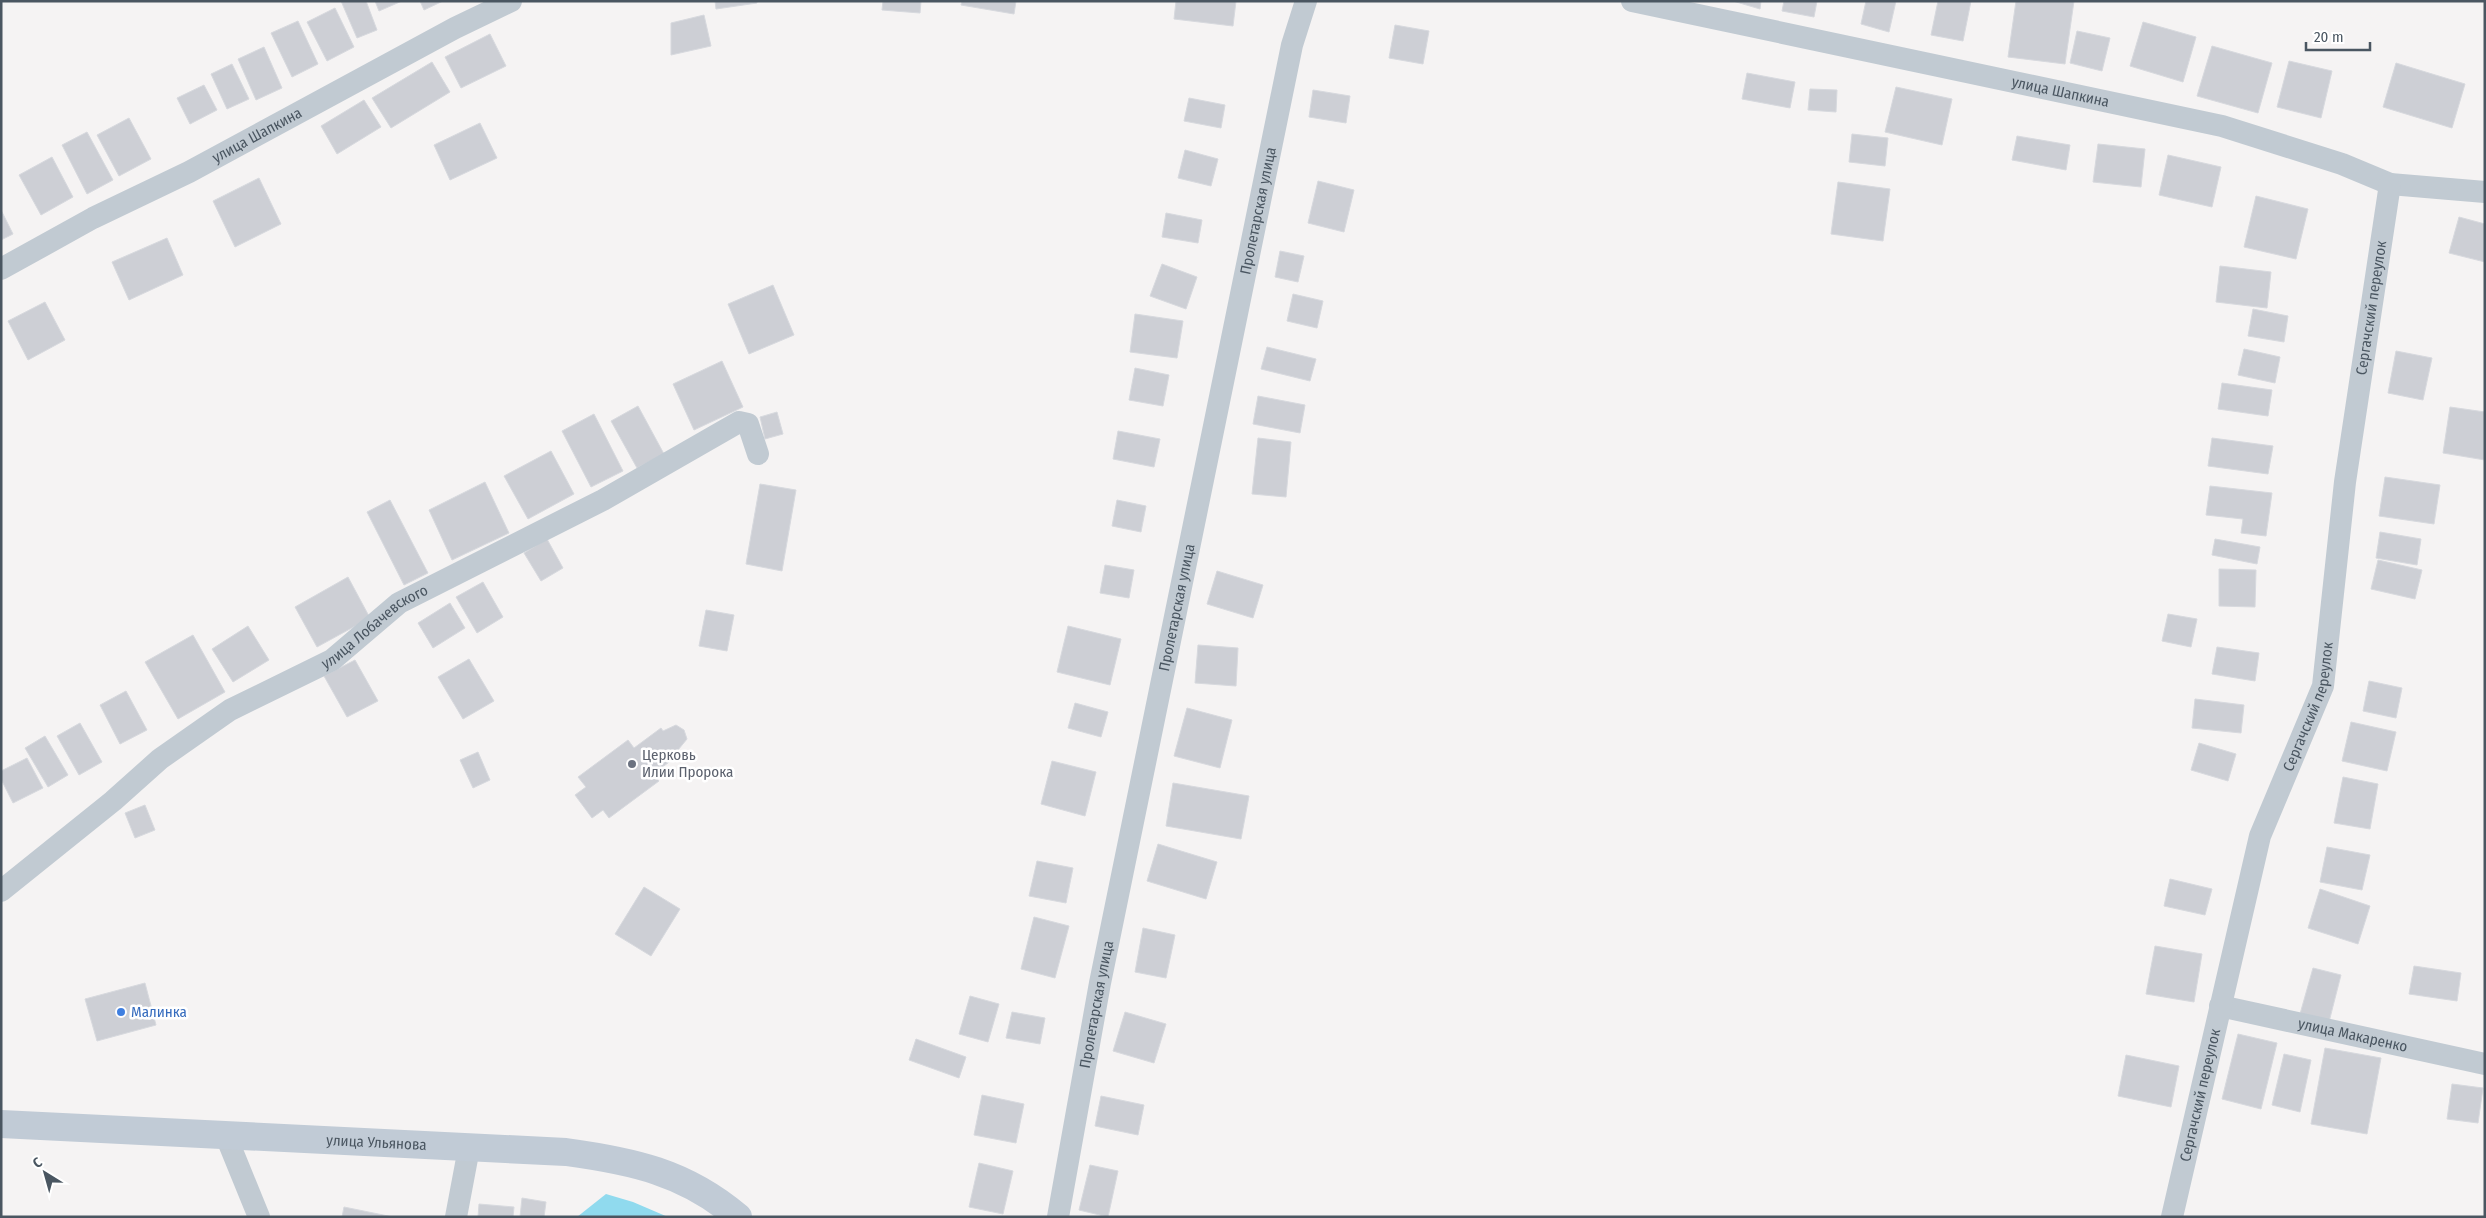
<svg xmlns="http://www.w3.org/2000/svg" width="2486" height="1218" font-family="'Fira Sans Condensed',sans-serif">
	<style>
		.water { fill: #90daee }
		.building { fill: #cdcfd5; stroke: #d7d9de }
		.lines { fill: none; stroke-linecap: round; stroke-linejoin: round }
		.minor { stroke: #c1cad2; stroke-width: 22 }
		.secondary { stroke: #c1cbd6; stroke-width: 28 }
		.worship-dot { fill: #6b7280; stroke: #fff; stroke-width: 2 }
		.shop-dot { fill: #3f7fe0; stroke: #fff; stroke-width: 2 }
		.labels { text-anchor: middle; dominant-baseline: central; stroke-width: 5; stroke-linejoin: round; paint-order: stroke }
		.street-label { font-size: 15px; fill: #4a5661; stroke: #fff }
		.worship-label { font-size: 15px; fill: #5b616d; stroke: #fff; text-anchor: start }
		.shop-label { font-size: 15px; fill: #366cbe; stroke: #fff; text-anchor: start }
	</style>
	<rect width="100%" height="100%" fill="#f5f3f3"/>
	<path class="water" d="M 606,1194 L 633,1202 L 668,1217 L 577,1217 Z"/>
	<path class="building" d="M 341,1 L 366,1 L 377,30 L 357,38 Z
		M 375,1 L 402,1 L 379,11 Z
		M 420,1 L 443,1 L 424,10 Z
		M 715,1 L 757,1 L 757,3 L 716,9 Z
		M 883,1 L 921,1 L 920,13 L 882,10 Z
		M 962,1 L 1016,1 L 1014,14 L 961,5 Z
		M 1176,1 L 1236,1 L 1233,26 L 1174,19 Z
		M 1733,1 L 1761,1 L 1760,9 Z
		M 1784,1 L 1817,1 L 1814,17 L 1782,11 Z
		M 1866,1 L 1896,1 L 1889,32 L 1861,24 Z
		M 1938,1 L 1971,1 L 1963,41 L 1931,35 Z
		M 2016,1 L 2074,1 L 2065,64 L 2008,57 Z
		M 335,8 L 354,47 L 327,61 L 307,22 Z
		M 704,15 L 711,46 L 671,55 L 671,23 Z
		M 298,21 L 318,64 L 292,77 L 271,33 Z
		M 2143,22 L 2196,37 L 2183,82 L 2130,66 Z
		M 1395,25 L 1429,31 L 1423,64 L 1389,58 Z
		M 2077,31 L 2110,38 L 2102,71 L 2070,63 Z
		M 490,34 L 506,66 L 461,88 L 445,57 Z
		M 2212,46 L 2272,63 L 2258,113 L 2197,96 Z
		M 264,47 L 282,88 L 256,100 L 238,59 Z
		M 2289,61 L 2332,71 L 2321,118 L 2277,107 Z
		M 432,62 L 450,92 L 391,128 L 372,98 Z
		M 2396,63 L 2465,84 L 2452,128 L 2383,107 Z
		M 232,64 L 249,99 L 227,109 L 211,74 Z
		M 1747,73 L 1795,82 L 1790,108 L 1742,99 Z
		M 204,85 L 217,110 L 190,124 L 177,98 Z
		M 1896,87 L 1952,99 L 1942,145 L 1885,132 Z
		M 1810,89 L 1837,90 L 1836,112 L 1808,110 Z
		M 1313,90 L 1350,96 L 1346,123 L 1309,117 Z
		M 1189,98 L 1225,105 L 1221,128 L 1184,121 Z
		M 364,100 L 381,127 L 337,154 L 321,126 Z
		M 129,118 L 151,159 L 119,176 L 97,135 Z
		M 480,123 L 497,158 L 450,180 L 434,145 Z
		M 87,132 L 113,180 L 87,194 L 62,145 Z
		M 1852,134 L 1888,138 L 1885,166 L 1849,162 Z
		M 2017,136 L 2070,145 L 2066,170 L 2012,160 Z
		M 2098,144 L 2145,149 L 2141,187 L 2093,182 Z
		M 1185,150 L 1218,159 L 1211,186 L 1178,178 Z
		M 2168,155 L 2221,167 L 2212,207 L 2159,195 Z
		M 52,157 L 73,197 L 41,215 L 19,175 Z
		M 259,178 L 281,224 L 235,247 L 213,201 Z
		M 1318,181 L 1354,190 L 1344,232 L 1308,223 Z
		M 1838,182 L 1890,189 L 1883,241 L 1831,234 Z
		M 2256,196 L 2308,209 L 2296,259 L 2244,247 Z
		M 1,210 L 13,234 L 1,240 Z
		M 1166,213 L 1202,220 L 1198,243 L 1162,237 Z
		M 2459,217 L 2485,224 L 2485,262 L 2449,253 Z
		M 167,238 L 183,275 L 129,300 L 112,262 Z
		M 1280,251 L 1304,256 L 1298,282 L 1275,277 Z
		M 1162,264 L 1197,277 L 1186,309 L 1150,296 Z
		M 2220,266 L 2271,272 L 2267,308 L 2216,302 Z
		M 773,285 L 794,335 L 749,354 L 728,304 Z
		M 1293,294 L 1323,301 L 1317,328 L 1287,321 Z
		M 45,302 L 65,340 L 28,360 L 8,321 Z
		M 2253,309 L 2288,316 L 2284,342 L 2248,336 Z
		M 1135,314 L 1183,321 L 1177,358 L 1130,352 Z
		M 1267,347 L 1316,359 L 1310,381 L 1261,369 Z
		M 2244,349 L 2280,357 L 2275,383 L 2238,375 Z
		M 2396,351 L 2432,358 L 2423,400 L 2388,393 Z
		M 722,361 L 743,407 L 694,430 L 673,384 Z
		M 1135,368 L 1169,375 L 1163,406 L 1129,400 Z
		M 2222,383 L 2272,390 L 2268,416 L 2218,409 Z
		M 1258,396 L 1305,405 L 1300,433 L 1253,424 Z
		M 638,406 L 664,454 L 637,468 L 611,421 Z
		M 2450,407 L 2485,412 L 2485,460 L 2443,453 Z
		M 777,412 L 783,434 L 765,439 L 760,417 Z
		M 594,414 L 623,471 L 591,487 L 562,431 Z
		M 1118,431 L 1160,439 L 1154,467 L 1113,459 Z
		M 1258,438 L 1291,442 L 1286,497 L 1252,494 Z
		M 2212,438 L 2273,446 L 2268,474 L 2208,466 Z
		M 551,451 L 574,494 L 528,519 L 504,476 Z
		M 2385,477 L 2440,485 L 2434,524 L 2379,516 Z
		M 485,482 L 509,533 L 452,560 L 429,510 Z
		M 760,484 L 796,490 L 782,571 L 746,564 Z
		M 2210,486 L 2272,493 L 2266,536 L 2241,533 L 2243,519 L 2206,515 Z
		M 390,500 L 428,573 L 404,585 L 367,512 Z
		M 1117,500 L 1146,506 L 1141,532 L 1112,526 Z
		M 2380,532 L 2421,539 L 2417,565 L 2376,558 Z
		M 547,539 L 563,568 L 541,581 L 524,553 Z
		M 2215,539 L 2260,547 L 2257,564 L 2212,555 Z
		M 2378,560 L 2422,570 L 2415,599 L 2371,589 Z
		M 1105,565 L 1134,570 L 1129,598 L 1100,593 Z
		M 2219,569 L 2256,570 L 2255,607 L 2219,606 Z
		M 1217,571 L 1263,585 L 1253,618 L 1207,604 Z
		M 348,577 L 370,618 L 317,647 L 295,607 Z
		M 483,582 L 503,617 L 477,633 L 456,597 Z
		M 450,603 L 465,628 L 433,648 L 418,623 Z
		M 706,610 L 734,615 L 727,651 L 699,646 Z
		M 2168,614 L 2197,619 L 2191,647 L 2162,641 Z
		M 248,626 L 269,660 L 233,682 L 212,649 Z
		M 1068,626 L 1121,639 L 1110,685 L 1057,672 Z
		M 193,635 L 225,692 L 178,719 L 145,662 Z
		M 1198,645 L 1238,648 L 1236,686 L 1195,683 Z
		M 2217,647 L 2259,653 L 2255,681 L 2212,674 Z
		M 469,659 L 494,701 L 463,719 L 438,677 Z
		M 355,660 L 378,701 L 347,717 L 324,676 Z
		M 2369,681 L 2402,688 L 2396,718 L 2363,711 Z
		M 126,691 L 147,730 L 120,744 L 100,705 Z
		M 2195,699 L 2244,705 L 2241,733 L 2192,728 Z
		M 1075,703 L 1108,712 L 1101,737 L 1068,728 Z
		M 1187,708 L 1232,720 L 1220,768 L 1174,756 Z
		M 2351,722 L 2396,732 L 2387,771 L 2342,761 Z
		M 80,723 L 102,762 L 79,775 L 57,736 Z
		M 676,725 L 684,730 L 687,739 L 678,750 L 680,754 L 653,774 L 659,781 L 609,818 L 603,810 L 592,818 L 575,795 L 586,787 L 578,777 L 628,740 L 634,748 L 661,728 L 663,731 Z
		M 45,736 L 68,775 L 48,787 L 25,748 Z
		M 2199,743 L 2236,754 L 2228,781 L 2191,770 Z
		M 478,752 L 490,780 L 473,788 L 460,760 Z
		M 27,758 L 43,788 L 13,803 L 1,779 L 1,771 Z
		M 1052,761 L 1096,772 L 1085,816 L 1041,804 Z
		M 2343,777 L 2378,784 L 2370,829 L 2334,823 Z
		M 1173,783 L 1249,796 L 1241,839 L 1166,826 Z
		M 145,805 L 155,830 L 135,838 L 125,813 Z
		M 1158,844 L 1217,862 L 1206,899 L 1147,881 Z
		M 2327,847 L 2370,855 L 2362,890 L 2320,882 Z
		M 1037,861 L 1073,868 L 1066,903 L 1029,896 Z
		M 2170,879 L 2212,889 L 2205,915 L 2164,906 Z
		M 644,887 L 680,909 L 651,956 L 615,934 Z
		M 2320,889 L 2370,906 L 2358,944 L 2308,928 Z
		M 1034,917 L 1069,926 L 1055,978 L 1021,969 Z
		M 1143,928 L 1175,935 L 1166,978 L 1135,972 Z
		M 2155,946 L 2202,954 L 2194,1002 L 2146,994 Z
		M 2414,966 L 2461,973 L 2457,1001 L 2409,994 Z
		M 2313,968 L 2341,975 L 2329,1022 L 2300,1014 Z
		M 145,983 L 156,1025 L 97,1041 L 85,999 Z
		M 970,996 L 999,1004 L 988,1042 L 959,1034 Z
		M 1012,1012 L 1045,1018 L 1040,1044 L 1006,1038 Z
		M 1125,1012 L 1166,1024 L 1154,1063 L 1113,1051 Z
		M 2238,1034 L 2277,1043 L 2261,1109 L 2222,1099 Z
		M 916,1039 L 966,1057 L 959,1078 L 909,1060 Z
		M 2325,1048 L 2381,1058 L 2367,1134 L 2311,1124 Z
		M 2284,1054 L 2311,1060 L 2300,1112 L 2272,1105 Z
		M 2126,1055 L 2179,1066 L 2171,1107 L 2118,1096 Z
		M 2452,1084 L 2483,1088 L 2478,1123 L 2447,1119 Z
		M 982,1095 L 1024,1104 L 1016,1143 L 974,1135 Z
		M 1101,1096 L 1144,1105 L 1138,1135 L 1095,1126 Z
		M 979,1163 L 1013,1171 L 1003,1214 L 969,1207 Z
		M 1090,1165 L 1118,1171 L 1108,1217 L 1079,1210 Z
		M 522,1198 L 546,1202 L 544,1217 L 520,1217 Z
		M 479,1204 L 514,1207 L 513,1217 L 478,1217 Z
		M 344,1207 L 393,1217 L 342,1217 Z"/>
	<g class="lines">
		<g class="minor">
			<path id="s1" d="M 1632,1 L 2222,126 L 2342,164 L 2390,184 L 2485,192"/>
			<path id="s2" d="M 1,269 L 93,218 L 189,172 L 455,28 L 511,1"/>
			<path id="s3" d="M 1,891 L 113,801 L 160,759 L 230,710 L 332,660 L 399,603 L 603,500 L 739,422 L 748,424 L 758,454"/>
			<path id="s4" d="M 2220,1006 L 2485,1064"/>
			<path d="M 226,1136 L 259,1217"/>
			<path d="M 456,1217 L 469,1148"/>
			<path id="s5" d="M 1058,1217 L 1100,983 L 1292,45 L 1306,1"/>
			<path id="s6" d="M 2172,1217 L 2260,836 L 2323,686 L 2345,482 L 2390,184"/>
		</g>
		<path class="secondary" id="s7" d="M 1,1124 L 566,1152 C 632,1161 685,1172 738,1217"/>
	</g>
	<circle class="worship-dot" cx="632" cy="764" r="5"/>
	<circle class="shop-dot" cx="121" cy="1012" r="5"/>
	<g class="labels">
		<g class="street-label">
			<text stroke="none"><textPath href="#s1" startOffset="438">улица Шапкина</textPath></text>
			<text stroke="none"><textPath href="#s2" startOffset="289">улица Шапкина</textPath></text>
			<text stroke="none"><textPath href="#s5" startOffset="1026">Пролетарская улица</textPath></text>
			<text stroke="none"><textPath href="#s6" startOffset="935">Сергачский переулок</textPath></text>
			<text stroke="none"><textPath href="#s5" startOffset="621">Пролетарская улица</textPath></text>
			<text stroke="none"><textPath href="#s3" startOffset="460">улица Лобачевского</textPath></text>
			<text stroke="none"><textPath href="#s6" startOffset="530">Сергачский переулок</textPath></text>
			<text stroke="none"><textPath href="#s5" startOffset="216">Пролетарская улица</textPath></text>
			<text stroke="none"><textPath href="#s4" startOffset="136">улица Макаренко</textPath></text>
			<text stroke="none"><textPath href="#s6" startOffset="125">Сергачский переулок</textPath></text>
			<text stroke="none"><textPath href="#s7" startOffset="376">улица Ульянова</textPath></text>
		</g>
		<g class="worship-label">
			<text x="642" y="755">Церковь<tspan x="642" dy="17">Илии Пророка</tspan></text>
		</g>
		<g class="shop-label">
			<text x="131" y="1012">Малинка</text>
		</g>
	</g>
	<rect width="2486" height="1218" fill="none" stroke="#4a5661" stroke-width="5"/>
	<g transform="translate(45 1173) rotate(323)" stroke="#ffffff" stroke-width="4" paint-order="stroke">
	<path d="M0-4L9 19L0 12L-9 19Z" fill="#4a5661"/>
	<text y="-8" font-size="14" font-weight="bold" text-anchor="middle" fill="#4a5661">С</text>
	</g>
	<path d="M2306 42v8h64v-8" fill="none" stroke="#4a5661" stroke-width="2.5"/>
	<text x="2314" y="42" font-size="15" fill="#4a5661" stroke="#ffffff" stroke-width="4" paint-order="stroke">20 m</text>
</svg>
